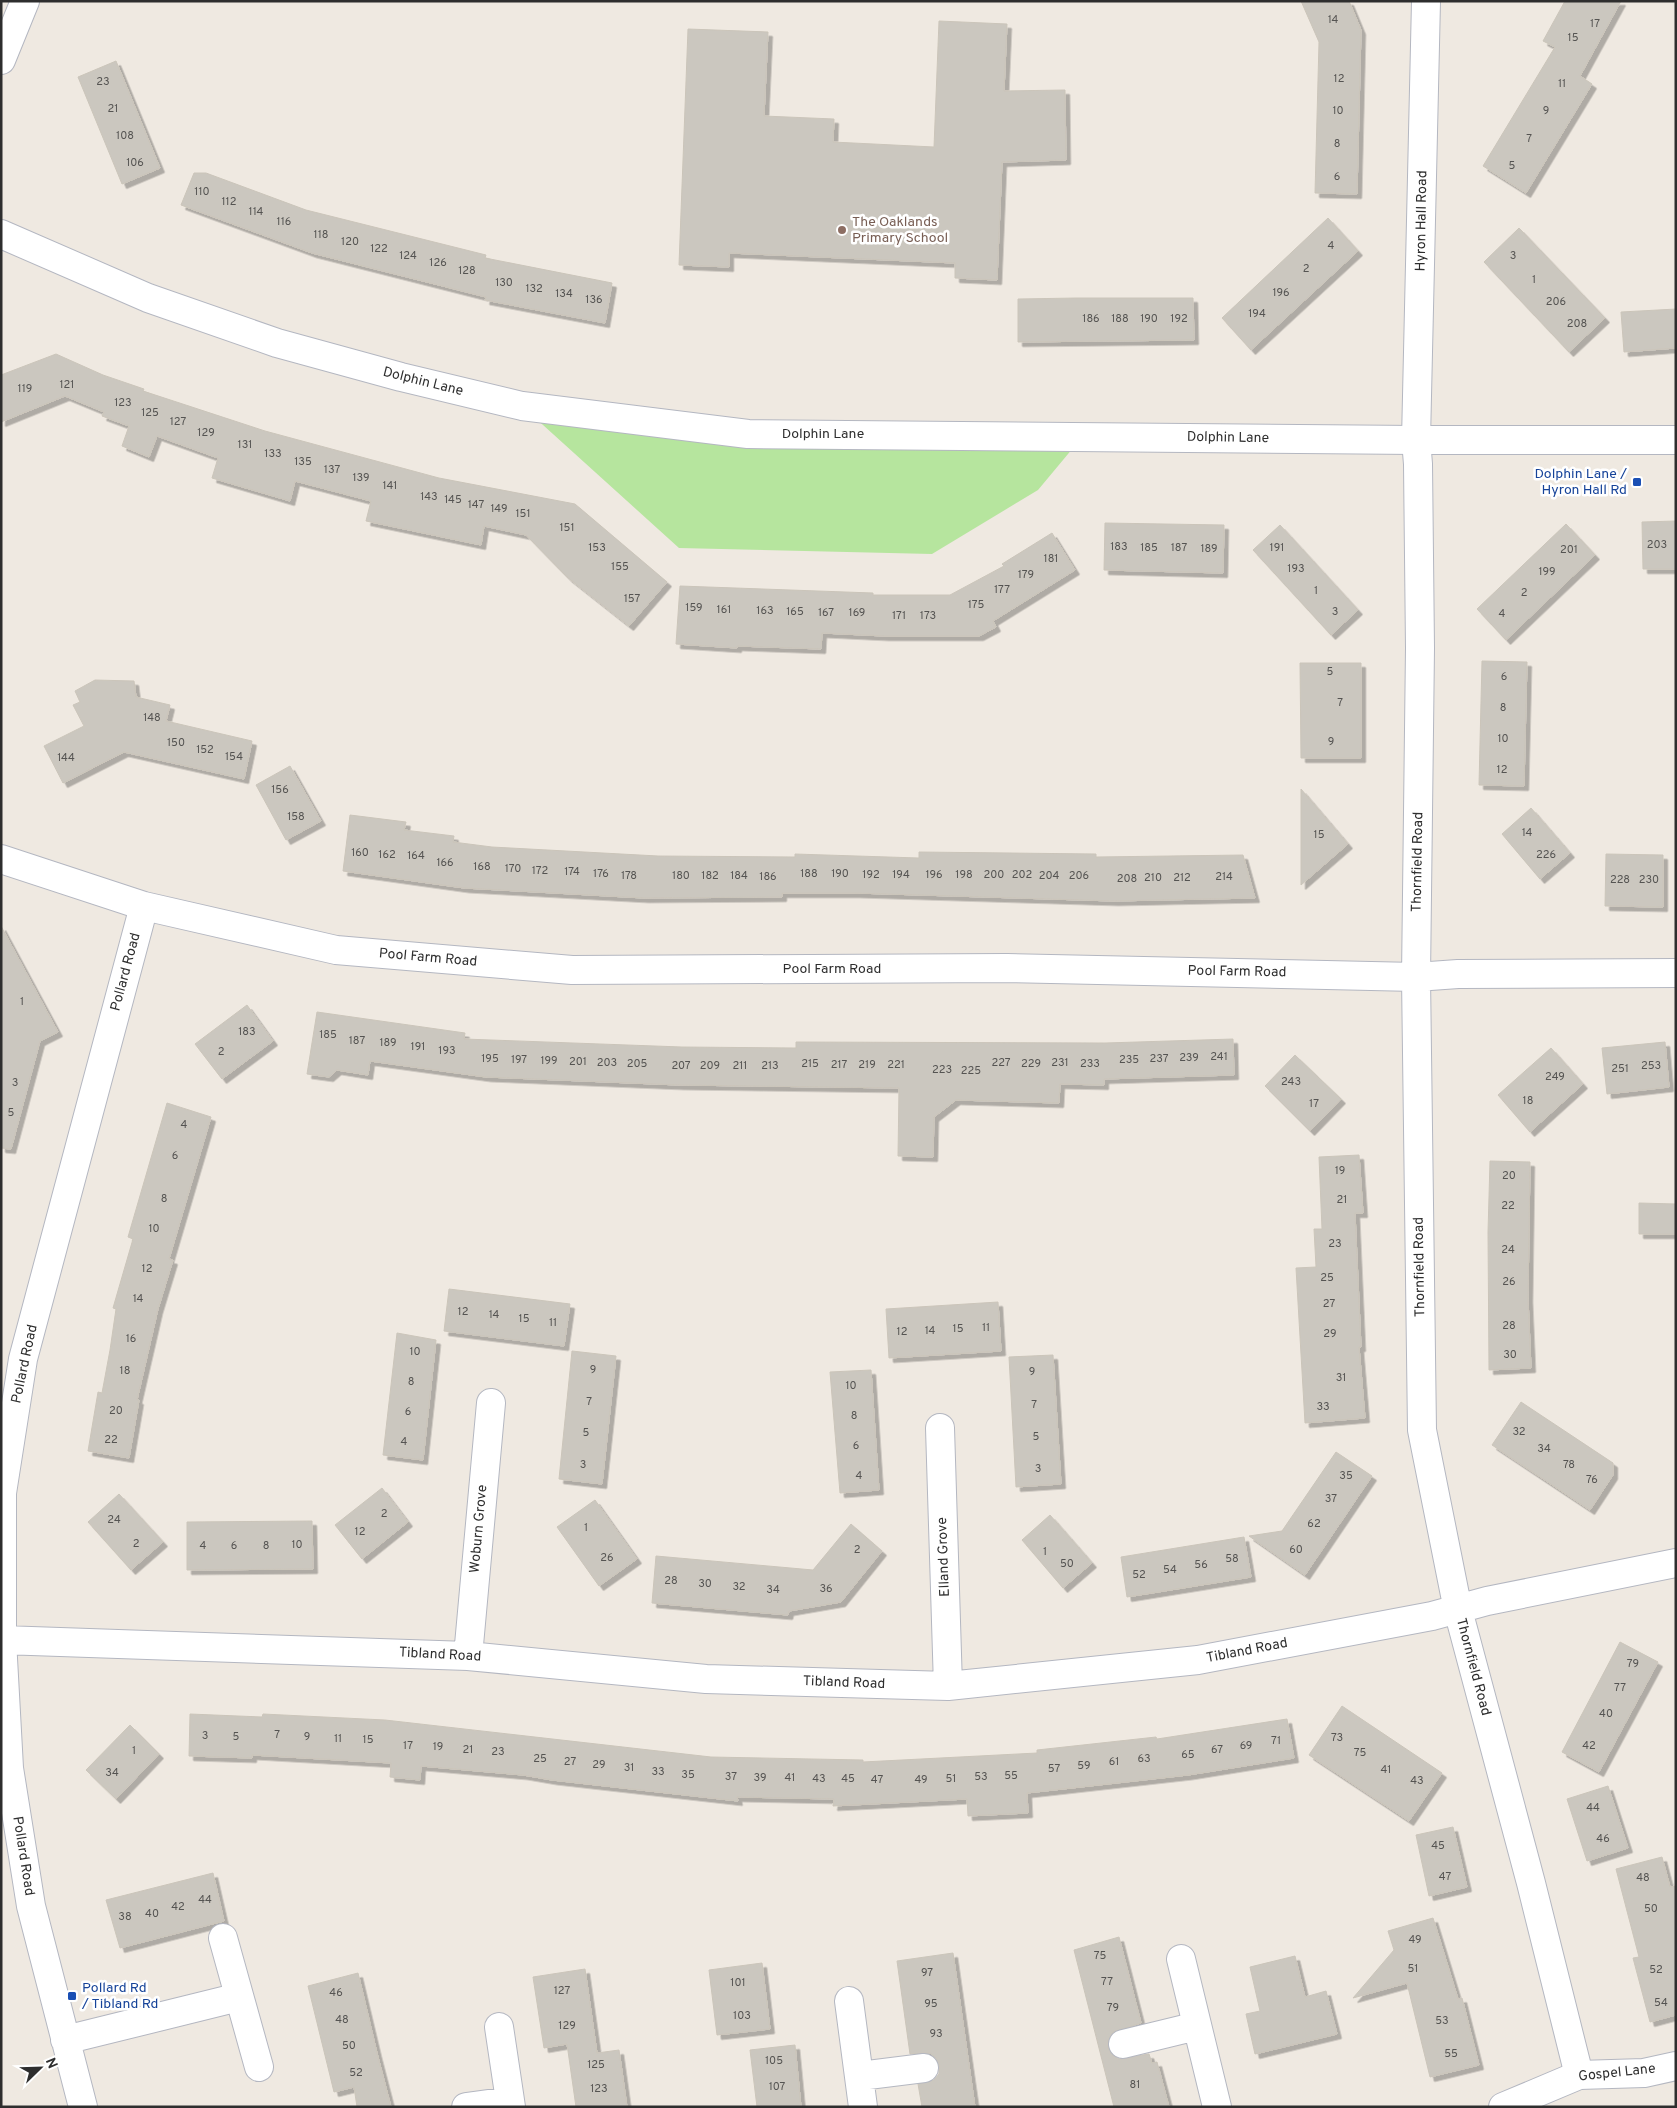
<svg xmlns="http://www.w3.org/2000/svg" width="1677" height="2108" font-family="Overpass,sans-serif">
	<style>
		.green { fill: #b6e59e }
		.building { fill: #cbc7bf; stroke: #cbc5ba; filter: url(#shadow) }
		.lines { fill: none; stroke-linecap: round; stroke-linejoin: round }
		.street-casing { stroke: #b4b7c1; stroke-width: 30 }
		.secondary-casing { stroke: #b4b7c1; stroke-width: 30 }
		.street { stroke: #fff; stroke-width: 28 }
		.secondary { stroke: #fff; stroke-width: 28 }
		.education-dot { fill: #8d6e63; stroke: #fff; stroke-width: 2 }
		.transit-dot { fill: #1a4fb4; stroke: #fff; stroke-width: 2 }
		.labels { text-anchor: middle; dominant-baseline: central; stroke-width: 5; stroke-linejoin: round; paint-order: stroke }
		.number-label { font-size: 11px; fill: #555452 }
		.street-label { font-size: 14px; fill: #2e2e2e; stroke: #fff }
		.education-label { font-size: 14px; fill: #785e54; stroke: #fff; text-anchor: start }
		.transit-label { font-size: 14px; fill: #164399; stroke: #fff; text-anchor: end }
	</style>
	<defs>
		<filter id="shadow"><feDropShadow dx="4.5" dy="4.5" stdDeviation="0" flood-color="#0004"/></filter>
	</defs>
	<rect width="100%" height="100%" fill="#efe9e1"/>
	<path class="green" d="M 522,406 L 748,434 L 1083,436 L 1038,490 L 932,554 L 679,548 Z"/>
	<path class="building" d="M 1301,1 L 1349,1 L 1361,30 L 1357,194 L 1315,193 L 1319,42 Z
		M 1565,1 L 1621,1 L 1580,76 L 1592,84 L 1526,193 L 1483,166 L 1555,47 L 1543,41 Z
		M 939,21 L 1007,24 L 1004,91 L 1065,90 L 1066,160 L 1002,162 L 997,280 L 955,278 L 955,263 L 729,253 L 729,267 L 679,265 L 688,29 L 768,32 L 764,116 L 834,119 L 833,142 L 934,147 Z
		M 116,61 L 160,168 L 122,184 L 78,77 Z
		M 194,173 L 206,173 L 306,210 L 486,255 L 485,258 L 612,283 L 605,323 L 485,300 L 486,297 L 312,253 L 181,205 Z
		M 1328,218 L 1358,251 L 1251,350 L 1222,318 Z
		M 1519,228 L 1605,318 L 1569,352 L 1484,262 Z
		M 1076,298 L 1193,298 L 1194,340 L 1018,342 L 1018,299 Z
		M 1676,309 L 1676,348 L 1624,352 L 1621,312 Z
		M 56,354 L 103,375 L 144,389 L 143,391 L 265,431 L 439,478 L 575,504 L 667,582 L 629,626 L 567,577 L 526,535 L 484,526 L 481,545 L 366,521 L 371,501 L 295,481 L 290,501 L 212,478 L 218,458 L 157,436 L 149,457 L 122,446 L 129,426 L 102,416 L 104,412 L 65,396 L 1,422 L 1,375 Z
		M 1676,521 L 1676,569 L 1643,569 L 1642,522 Z
		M 1105,523 L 1224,525 L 1223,573 L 1104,570 Z
		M 1566,524 L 1595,555 L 1506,640 L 1477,609 Z
		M 1280,525 L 1358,610 L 1331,635 L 1253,550 Z
		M 1052,533 L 1075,570 L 993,621 L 996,627 L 979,636 L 884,636 L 822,633 L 821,649 L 737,646 L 737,648 L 676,644 L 680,586 L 873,593 L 873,595 L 950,595 L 1004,566 L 1002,564 Z
		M 1482,661 L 1527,662 L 1524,786 L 1479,785 Z
		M 1300,663 L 1361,663 L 1361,758 L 1301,758 Z
		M 95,680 L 134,681 L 136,697 L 170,705 L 166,721 L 252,741 L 244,779 L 124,752 L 63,783 L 44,746 L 84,726 L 73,705 L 80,702 L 75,691 Z
		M 290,766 L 321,821 L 286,840 L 256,785 Z
		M 1301,789 L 1348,844 L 1301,885 Z
		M 1531,808 L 1570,853 L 1540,879 L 1502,834 Z
		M 350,815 L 406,822 L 404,830 L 454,836 L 453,842 L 492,847 L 658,856 L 795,857 L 795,854 L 919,858 L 919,852 L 1096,854 L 1096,857 L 1243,855 L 1255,898 L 1114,901 L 855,893 L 782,893 L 782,897 L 644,898 L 464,888 L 343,871 Z
		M 1606,854 L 1663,855 L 1663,907 L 1605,906 Z
		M 1,926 L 58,1032 L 40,1041 L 11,1149 L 1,1148 Z
		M 247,1005 L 273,1041 L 222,1079 L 195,1044 Z
		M 317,1012 L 465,1033 L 464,1039 L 682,1047 L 796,1048 L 796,1042 L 1105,1043 L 1233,1039 L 1234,1075 L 1104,1079 L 1104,1085 L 1060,1084 L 1059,1103 L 956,1100 L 934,1117 L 933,1157 L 898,1156 L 899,1088 L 679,1085 L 486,1077 L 370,1061 L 368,1075 L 337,1070 L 329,1077 L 307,1074 Z
		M 1665,1042 L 1669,1087 L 1607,1094 L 1602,1048 Z
		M 1551,1048 L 1583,1084 L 1530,1132 L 1498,1095 Z
		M 1295,1055 L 1341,1099 L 1310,1131 L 1265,1086 Z
		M 167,1103 L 211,1117 L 169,1259 L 173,1260 L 158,1309 L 137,1400 L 139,1400 L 129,1458 L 88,1451 L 98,1392 L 102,1393 L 110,1350 L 116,1309 L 113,1308 L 133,1239 L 128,1237 Z
		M 1359,1155 L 1363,1213 L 1355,1213 L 1361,1347 L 1359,1347 L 1365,1418 L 1305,1423 L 1296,1268 L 1316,1267 L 1314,1229 L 1322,1229 L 1319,1157 Z
		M 1490,1161 L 1530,1162 L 1528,1298 L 1531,1368 L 1489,1370 L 1488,1232 Z
		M 1639,1203 L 1676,1204 L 1676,1234 L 1639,1234 Z
		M 449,1289 L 570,1304 L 564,1346 L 444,1331 Z
		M 998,1302 L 1001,1351 L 889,1358 L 886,1309 Z
		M 397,1333 L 436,1340 L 423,1460 L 383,1455 Z
		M 572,1351 L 616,1356 L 602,1484 L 559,1479 Z
		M 1053,1355 L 1061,1484 L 1016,1487 L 1009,1357 Z
		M 871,1370 L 879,1490 L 840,1493 L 830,1372 Z
		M 1521,1402 L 1613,1463 L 1613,1475 L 1590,1510 L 1492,1445 Z
		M 1336,1452 L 1372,1476 L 1305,1575 L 1249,1536 L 1282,1531 Z
		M 382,1488 L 408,1522 L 362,1559 L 335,1525 Z
		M 119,1494 L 163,1542 L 131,1570 L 88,1522 Z
		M 595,1500 L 637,1559 L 599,1586 L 557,1527 Z
		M 1050,1515 L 1092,1563 L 1063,1588 L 1022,1540 Z
		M 312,1521 L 313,1569 L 187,1570 L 187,1522 Z
		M 851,1524 L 882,1551 L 841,1602 L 789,1611 L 788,1615 L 652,1603 L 656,1556 L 813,1570 Z
		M 1244,1537 L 1251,1577 L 1127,1597 L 1121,1557 Z
		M 1620,1642 L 1658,1662 L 1599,1772 L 1562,1752 Z
		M 1342,1706 L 1442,1773 L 1409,1821 L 1309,1755 Z
		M 190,1714 L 262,1717 L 263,1714 L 385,1720 L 711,1757 L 863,1760 L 863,1762 L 1037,1753 L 1037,1750 L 1156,1737 L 1157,1739 L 1287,1719 L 1294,1758 L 1188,1775 L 1027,1793 L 1028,1813 L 968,1816 L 967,1799 L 833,1806 L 834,1799 L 737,1797 L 738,1801 L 552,1780 L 523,1775 L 421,1766 L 420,1780 L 390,1777 L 391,1763 L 252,1755 L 252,1758 L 189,1756 Z
		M 130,1725 L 159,1754 L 116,1799 L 86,1770 Z
		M 1608,1786 L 1628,1848 L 1587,1861 L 1567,1799 Z
		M 1453,1827 L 1467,1887 L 1429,1896 L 1416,1835 Z
		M 1662,1857 L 1670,1887 L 1676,1886 L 1676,2015 L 1650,2022 L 1633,1958 L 1639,1957 L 1616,1869 Z
		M 213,1873 L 224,1921 L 120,1948 L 106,1900 Z
		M 1433,1918 L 1458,1999 L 1462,1998 L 1479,2065 L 1430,2077 L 1407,1983 L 1353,1998 L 1394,1950 L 1388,1931 Z
		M 1119,1937 L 1141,2023 L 1113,2032 L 1108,2040 L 1108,2048 L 1112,2055 L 1119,2059 L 1149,2054 L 1152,2063 L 1157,2062 L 1169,2107 L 1114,2107 L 1074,1950 Z
		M 953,1953 L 975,2107 L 922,2107 L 918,2084 L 934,2080 L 939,2074 L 939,2066 L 936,2058 L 930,2053 L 910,2054 L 897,1961 Z
		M 1295,1956 L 1305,1997 L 1326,1991 L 1337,2034 L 1255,2054 L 1246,2014 L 1260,2011 L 1250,1967 Z
		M 762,1963 L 770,2029 L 717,2035 L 709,1970 Z
		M 585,1969 L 597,2053 L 619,2050 L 627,2107 L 576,2107 L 567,2044 L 544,2048 L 533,1977 Z
		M 358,1973 L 377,2053 L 391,2107 L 357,2107 L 354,2087 L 334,2092 L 308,1986 Z
		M 795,2045 L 801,2107 L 757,2107 L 750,2050 Z"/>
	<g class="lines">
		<defs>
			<path id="street" d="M 1426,1 L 1416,440 L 1418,464 L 1420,648 L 1416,977 L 1422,1430 L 1458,1610 L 1531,1883 L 1579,2075
				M 1,60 L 25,1
				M 1,859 L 144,906 L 336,950 L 572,970 L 1007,968 L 1416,977 L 1458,974 L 1676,973
				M 940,1428 L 948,1686
				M 2,1640 L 468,1656 L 706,1679 L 948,1686 L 1198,1660 L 1432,1616 L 1487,1601 L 1676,1563
				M 468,1656 L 491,1403
				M 223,1938 L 259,2067
				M 1181,1959 L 1217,2107
				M 849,2001 L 863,2107
				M 499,2027 L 511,2107
				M 65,2040 L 239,1997
				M 1123,2044 L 1197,2026
				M 860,2076 L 924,2068
				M 83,2107 L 31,1906 L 9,1768 L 2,1640 L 2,1493 L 23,1359 L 144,906
				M 466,2107 L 510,2101"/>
			<path id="secondary" d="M 1,234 L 148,298 L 277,343 L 401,377 L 522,406 L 748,434 L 1416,440 L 1676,440
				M 1503,2107 L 1579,2075 L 1644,2073 L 1676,2066"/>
		</defs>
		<use href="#street" class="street-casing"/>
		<use href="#secondary" class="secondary-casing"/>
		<use href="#street" class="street"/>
		<use href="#secondary" class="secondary"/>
	</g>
	<circle class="education-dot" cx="842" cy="230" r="5"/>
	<g class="transit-dot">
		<rect x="1632" y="477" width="10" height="10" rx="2.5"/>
		<rect x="67" y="1991" width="10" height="10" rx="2.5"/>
	</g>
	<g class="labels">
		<g class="number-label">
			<text x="1333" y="20">14</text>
			<text x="1595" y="24">17</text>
			<text x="1573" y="38">15</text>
			<text x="1339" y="79">12</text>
			<text x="103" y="82">23</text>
			<text x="1562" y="84">11</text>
			<text x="113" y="109">21</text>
			<text x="1338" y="111">10</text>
			<text x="1546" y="111">9</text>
			<text x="125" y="136">108</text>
			<text x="1529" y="139">7</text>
			<text x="1337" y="144">8</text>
			<text x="135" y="163">106</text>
			<text x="1512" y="166">5</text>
			<text x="1337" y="177">6</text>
			<text x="202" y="192">110</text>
			<text x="229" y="202">112</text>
			<text x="256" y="212">114</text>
			<text x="284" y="222">116</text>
			<text x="321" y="235">118</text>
			<text x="350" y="242">120</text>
			<text x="1331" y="246">4</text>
			<text x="379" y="249">122</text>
			<text x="408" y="256">124</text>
			<text x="1513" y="256">3</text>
			<text x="438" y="263">126</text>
			<text x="1306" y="269">2</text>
			<text x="467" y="271">128</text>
			<text x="1534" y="280">1</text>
			<text x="504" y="283">130</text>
			<text x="534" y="289">132</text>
			<text x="1281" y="293">196</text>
			<text x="564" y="294">134</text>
			<text x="594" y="300">136</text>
			<text x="1556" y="302">206</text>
			<text x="1257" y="314">194</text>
			<text x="1091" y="319">186</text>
			<text x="1120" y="319">188</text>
			<text x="1149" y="319">190</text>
			<text x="1179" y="319">192</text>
			<text x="1577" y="324">208</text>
			<text x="67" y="385">121</text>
			<text x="25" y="389">119</text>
			<text x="123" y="403">123</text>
			<text x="150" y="413">125</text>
			<text x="178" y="422">127</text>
			<text x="206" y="433">129</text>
			<text x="245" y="445">131</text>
			<text x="273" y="454">133</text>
			<text x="303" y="462">135</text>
			<text x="332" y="470">137</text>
			<text x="361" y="478">139</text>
			<text x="390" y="486">141</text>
			<text x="429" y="497">143</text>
			<text x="453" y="500">145</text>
			<text x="476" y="505">147</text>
			<text x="499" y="509">149</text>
			<text x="523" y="514">151</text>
			<text x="567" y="528">151</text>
			<text x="1657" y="545">203</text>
			<text x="1119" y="547">183</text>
			<text x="597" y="548">153</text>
			<text x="1149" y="548">185</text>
			<text x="1179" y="548">187</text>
			<text x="1277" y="548">191</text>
			<text x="1209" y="549">189</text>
			<text x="1569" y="550">201</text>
			<text x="1051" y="559">181</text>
			<text x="620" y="567">155</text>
			<text x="1296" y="569">193</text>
			<text x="1547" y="572">199</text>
			<text x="1026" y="575">179</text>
			<text x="1002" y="590">177</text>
			<text x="1316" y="591">1</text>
			<text x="1524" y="593">2</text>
			<text x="632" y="599">157</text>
			<text x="976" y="605">175</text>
			<text x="694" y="608">159</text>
			<text x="724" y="610">161</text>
			<text x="765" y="611">163</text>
			<text x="795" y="612">165</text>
			<text x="1335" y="612">3</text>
			<text x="826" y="613">167</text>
			<text x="857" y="613">169</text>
			<text x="1502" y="614">4</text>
			<text x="899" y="616">171</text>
			<text x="928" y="616">173</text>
			<text x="1330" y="672">5</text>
			<text x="1504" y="677">6</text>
			<text x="1340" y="703">7</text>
			<text x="1503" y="708">8</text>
			<text x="152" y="718">148</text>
			<text x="1503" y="739">10</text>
			<text x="1331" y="742">9</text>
			<text x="176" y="743">150</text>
			<text x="205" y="750">152</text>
			<text x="234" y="757">154</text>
			<text x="66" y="758">144</text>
			<text x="1502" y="770">12</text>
			<text x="280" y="790">156</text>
			<text x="296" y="817">158</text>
			<text x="1527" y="833">14</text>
			<text x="1319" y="835">15</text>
			<text x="360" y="853">160</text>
			<text x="387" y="855">162</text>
			<text x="1546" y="855">226</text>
			<text x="416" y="856">164</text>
			<text x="445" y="863">166</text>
			<text x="482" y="867">168</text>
			<text x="513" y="869">170</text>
			<text x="540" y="871">172</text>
			<text x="572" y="872">174</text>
			<text x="601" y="874">176</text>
			<text x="809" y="874">188</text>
			<text x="840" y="874">190</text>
			<text x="871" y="875">192</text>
			<text x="901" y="875">194</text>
			<text x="934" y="875">196</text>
			<text x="964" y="875">198</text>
			<text x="994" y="875">200</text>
			<text x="1022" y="875">202</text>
			<text x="629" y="876">178</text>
			<text x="681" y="876">180</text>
			<text x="710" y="876">182</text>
			<text x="739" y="876">184</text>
			<text x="1049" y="876">204</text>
			<text x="1079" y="876">206</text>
			<text x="768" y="877">186</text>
			<text x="1224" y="877">214</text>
			<text x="1153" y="878">210</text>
			<text x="1182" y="878">212</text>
			<text x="1127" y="879">208</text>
			<text x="1620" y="880">228</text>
			<text x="1649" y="880">230</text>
			<text x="22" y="1002">1</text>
			<text x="247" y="1032">183</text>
			<text x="328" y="1035">185</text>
			<text x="357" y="1041">187</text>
			<text x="388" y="1043">189</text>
			<text x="418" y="1047">191</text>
			<text x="447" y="1051">193</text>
			<text x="221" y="1052">2</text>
			<text x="1219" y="1057">241</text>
			<text x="1189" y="1058">239</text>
			<text x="490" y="1059">195</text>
			<text x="1159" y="1059">237</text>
			<text x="519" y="1060">197</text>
			<text x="1129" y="1060">235</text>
			<text x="549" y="1061">199</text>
			<text x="578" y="1062">201</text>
			<text x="607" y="1063">203</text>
			<text x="1001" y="1063">227</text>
			<text x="1060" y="1063">231</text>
			<text x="637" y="1064">205</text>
			<text x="810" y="1064">215</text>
			<text x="1031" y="1064">229</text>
			<text x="1090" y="1064">233</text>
			<text x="839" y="1065">217</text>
			<text x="867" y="1065">219</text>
			<text x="896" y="1065">221</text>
			<text x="681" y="1066">207</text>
			<text x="710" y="1066">209</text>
			<text x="740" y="1066">211</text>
			<text x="770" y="1066">213</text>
			<text x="1651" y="1066">253</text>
			<text x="1620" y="1069">251</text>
			<text x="942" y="1070">223</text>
			<text x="971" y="1071">225</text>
			<text x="1555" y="1077">249</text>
			<text x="1291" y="1082">243</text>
			<text x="15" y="1083">3</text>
			<text x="1528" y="1101">18</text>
			<text x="1314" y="1104">17</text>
			<text x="11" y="1113">5</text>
			<text x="184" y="1125">4</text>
			<text x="175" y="1156">6</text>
			<text x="1340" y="1171">19</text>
			<text x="1509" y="1176">20</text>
			<text x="164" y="1199">8</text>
			<text x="1342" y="1200">21</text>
			<text x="1508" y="1206">22</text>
			<text x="154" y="1229">10</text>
			<text x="1335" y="1244">23</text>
			<text x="1508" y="1250">24</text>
			<text x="147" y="1269">12</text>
			<text x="1327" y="1278">25</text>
			<text x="1509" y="1282">26</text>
			<text x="138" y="1299">14</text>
			<text x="1329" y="1304">27</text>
			<text x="463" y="1312">12</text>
			<text x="494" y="1315">14</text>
			<text x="524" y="1319">15</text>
			<text x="553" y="1323">11</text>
			<text x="1509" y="1326">28</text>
			<text x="986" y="1328">11</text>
			<text x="958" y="1329">15</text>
			<text x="930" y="1331">14</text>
			<text x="902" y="1332">12</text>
			<text x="1330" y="1334">29</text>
			<text x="131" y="1339">16</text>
			<text x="415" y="1352">10</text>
			<text x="1510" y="1355">30</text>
			<text x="593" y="1370">9</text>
			<text x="125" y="1371">18</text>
			<text x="1032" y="1372">9</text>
			<text x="1341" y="1378">31</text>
			<text x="411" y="1382">8</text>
			<text x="851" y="1386">10</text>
			<text x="589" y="1402">7</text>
			<text x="1034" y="1405">7</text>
			<text x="1323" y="1407">33</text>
			<text x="116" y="1411">20</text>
			<text x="408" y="1412">6</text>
			<text x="854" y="1416">8</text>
			<text x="1519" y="1432">32</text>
			<text x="586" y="1433">5</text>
			<text x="1036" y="1437">5</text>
			<text x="111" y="1440">22</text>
			<text x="404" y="1442">4</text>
			<text x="856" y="1446">6</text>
			<text x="1544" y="1449">34</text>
			<text x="583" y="1465">3</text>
			<text x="1569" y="1465">78</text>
			<text x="1038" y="1469">3</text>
			<text x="859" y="1476">4</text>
			<text x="1346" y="1476">35</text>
			<text x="1592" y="1480">76</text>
			<text x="1331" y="1499">37</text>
			<text x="384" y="1514">2</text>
			<text x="114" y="1520">24</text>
			<text x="1314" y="1524">62</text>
			<text x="586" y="1528">1</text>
			<text x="360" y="1532">12</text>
			<text x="136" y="1544">2</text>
			<text x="297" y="1545">10</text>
			<text x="203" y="1546">4</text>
			<text x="234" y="1546">6</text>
			<text x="266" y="1546">8</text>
			<text x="857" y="1550">2</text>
			<text x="1296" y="1550">60</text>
			<text x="1045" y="1552">1</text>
			<text x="607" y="1558">26</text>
			<text x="1232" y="1559">58</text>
			<text x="1067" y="1564">50</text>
			<text x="1201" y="1565">56</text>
			<text x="1170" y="1570">54</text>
			<text x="1139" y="1575">52</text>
			<text x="671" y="1581">28</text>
			<text x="705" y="1584">30</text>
			<text x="739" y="1587">32</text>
			<text x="826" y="1589">36</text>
			<text x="773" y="1590">34</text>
			<text x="1633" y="1664">79</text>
			<text x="1620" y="1688">77</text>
			<text x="1606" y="1714">40</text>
			<text x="277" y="1735">7</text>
			<text x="205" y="1736">3</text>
			<text x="236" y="1737">5</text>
			<text x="307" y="1737">9</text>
			<text x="1337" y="1738">73</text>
			<text x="338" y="1739">11</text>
			<text x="368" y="1740">15</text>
			<text x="1276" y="1741">71</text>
			<text x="408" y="1746">17</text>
			<text x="1246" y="1746">69</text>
			<text x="1589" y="1746">42</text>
			<text x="438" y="1747">19</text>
			<text x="468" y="1750">21</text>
			<text x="1217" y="1750">67</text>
			<text x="134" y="1751">1</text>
			<text x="498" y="1752">23</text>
			<text x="1360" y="1753">75</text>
			<text x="1188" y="1755">65</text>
			<text x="540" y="1759">25</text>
			<text x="1144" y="1759">63</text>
			<text x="570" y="1762">27</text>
			<text x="1114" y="1762">61</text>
			<text x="599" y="1765">29</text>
			<text x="1084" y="1766">59</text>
			<text x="629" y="1768">31</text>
			<text x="1054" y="1769">57</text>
			<text x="1386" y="1770">41</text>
			<text x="658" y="1772">33</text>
			<text x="112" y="1773">34</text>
			<text x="688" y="1775">35</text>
			<text x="1011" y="1776">55</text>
			<text x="731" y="1777">37</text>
			<text x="981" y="1777">53</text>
			<text x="760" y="1778">39</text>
			<text x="790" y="1778">41</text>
			<text x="819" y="1779">43</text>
			<text x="848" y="1779">45</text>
			<text x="951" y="1779">51</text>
			<text x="877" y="1780">47</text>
			<text x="921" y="1780">49</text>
			<text x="1417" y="1781">43</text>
			<text x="1593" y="1808">44</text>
			<text x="1603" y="1839">46</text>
			<text x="1438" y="1846">45</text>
			<text x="1445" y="1877">47</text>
			<text x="1643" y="1878">48</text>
			<text x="205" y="1900">44</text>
			<text x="178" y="1907">42</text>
			<text x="1651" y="1909">50</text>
			<text x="152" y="1914">40</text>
			<text x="125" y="1917">38</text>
			<text x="1415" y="1940">49</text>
			<text x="1100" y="1956">75</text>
			<text x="1413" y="1969">51</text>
			<text x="1656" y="1970">52</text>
			<text x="927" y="1973">97</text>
			<text x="1107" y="1982">77</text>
			<text x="738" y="1983">101</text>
			<text x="562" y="1991">127</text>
			<text x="336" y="1993">46</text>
			<text x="1661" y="2003">54</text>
			<text x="931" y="2004">95</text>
			<text x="1113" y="2008">79</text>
			<text x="742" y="2016">103</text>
			<text x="342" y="2020">48</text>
			<text x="1442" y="2021">53</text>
			<text x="567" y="2026">129</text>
			<text x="936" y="2034">93</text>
			<text x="349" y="2046">50</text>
			<text x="1451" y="2054">55</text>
			<text x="774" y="2061">105</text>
			<text x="596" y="2065">125</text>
			<text x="356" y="2073">52</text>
			<text x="1135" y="2085">81</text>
			<text x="777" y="2087">107</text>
			<text x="599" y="2089">123</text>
		</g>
		<g class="street-label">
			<text transform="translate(1422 221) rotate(-89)">Hyron Hall Road</text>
			<text transform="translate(423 382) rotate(14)">Dolphin Lane</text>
			<text x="823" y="434">Dolphin Lane</text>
			<text transform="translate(1228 438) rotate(1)">Dolphin Lane</text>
			<text transform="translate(1418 862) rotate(-89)">Thornfield Road</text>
			<text transform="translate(428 958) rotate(5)">Pool Farm Road</text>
			<text x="832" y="969">Pool Farm Road</text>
			<text transform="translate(126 972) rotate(-75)">Pollard Road</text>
			<text transform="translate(1237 972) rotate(1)">Pool Farm Road</text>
			<text transform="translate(1420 1267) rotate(-91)">Thornfield Road</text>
			<text transform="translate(25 1364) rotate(-78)">Pollard Road</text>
			<text transform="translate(479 1529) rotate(-85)">Woburn Grove</text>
			<text transform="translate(944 1557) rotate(-92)">Elland Grove</text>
			<text transform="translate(1247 1651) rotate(-11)">Tibland Road</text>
			<text transform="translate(440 1655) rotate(3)">Tibland Road</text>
			<text transform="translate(1473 1667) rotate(75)">Thornfield Road</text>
			<text transform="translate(844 1683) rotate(2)">Tibland Road</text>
			<text transform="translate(23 1856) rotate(81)">Pollard Road</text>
			<text transform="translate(1617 2073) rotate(-6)">Gospel Lane</text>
		</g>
		<g class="education-label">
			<text x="852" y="222">The Oaklands<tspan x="852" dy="16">Primary School</tspan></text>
		</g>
		<g class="transit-label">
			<text x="1627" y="474">Dolphin Lane /<tspan x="1627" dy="16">Hyron Hall Rd</tspan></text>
			<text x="82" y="1988" text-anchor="start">Pollard Rd<tspan x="82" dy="16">/ Tibland Rd</tspan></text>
		</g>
	</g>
	<rect width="1677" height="2108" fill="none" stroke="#2e2e2e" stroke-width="5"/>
	<g transform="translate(40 2068) rotate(67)" stroke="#ffffff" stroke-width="4" paint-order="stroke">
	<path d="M0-4L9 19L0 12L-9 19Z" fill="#2e2e2e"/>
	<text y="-8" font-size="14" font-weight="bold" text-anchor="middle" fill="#2e2e2e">N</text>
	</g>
</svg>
